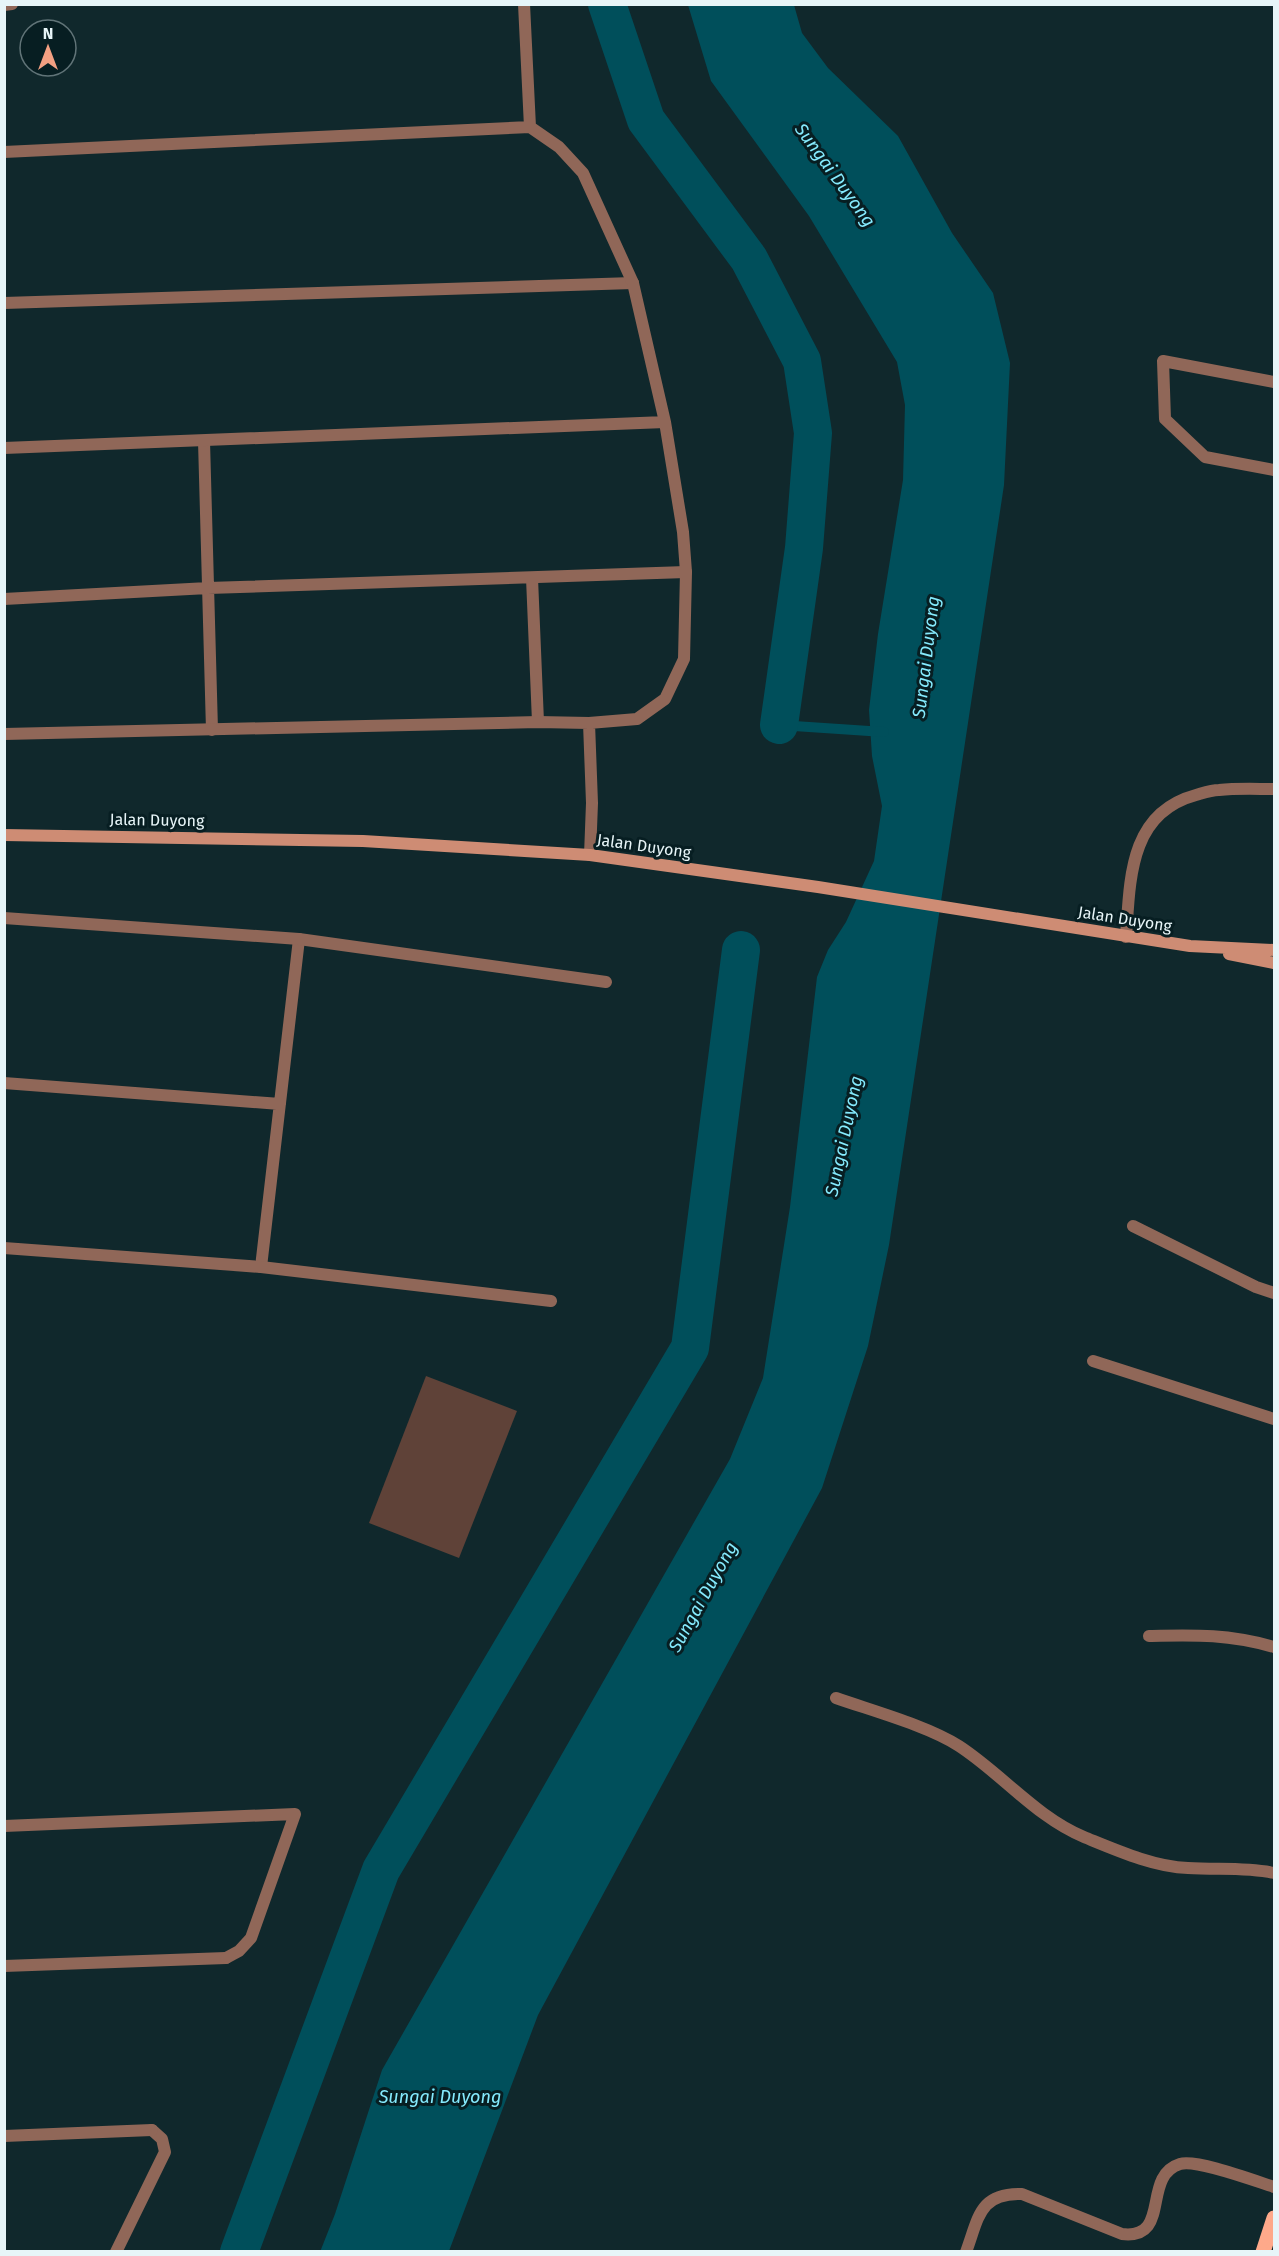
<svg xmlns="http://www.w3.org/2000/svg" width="1279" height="2256" font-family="'Fira Sans',sans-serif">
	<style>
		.green { fill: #5f4238 }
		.water { fill: #004f5b }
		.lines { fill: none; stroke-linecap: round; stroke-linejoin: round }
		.stream { stroke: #004f5b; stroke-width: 10 }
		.canal { stroke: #004f5b; stroke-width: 38 }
		.lane { stroke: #906758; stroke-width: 12 }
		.street { stroke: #906758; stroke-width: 12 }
		.secondary { stroke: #ce8c74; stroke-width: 12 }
		.primary { stroke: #fea98a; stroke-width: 15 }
		.labels { text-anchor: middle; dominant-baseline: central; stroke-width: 6; stroke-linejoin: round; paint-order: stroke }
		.street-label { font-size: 16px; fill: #e7f5f8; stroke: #071e22 }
		.water-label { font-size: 18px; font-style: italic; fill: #85ebfe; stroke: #071e22 }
	</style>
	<rect width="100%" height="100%" fill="#10282c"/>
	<path class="green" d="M 426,1376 L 517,1411 L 459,1558 L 369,1523 Z"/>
	<path class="water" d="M 688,5 L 794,5 L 802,33 L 828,68 L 898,136 L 952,233 L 993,293 L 1010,363 L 1004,485 L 889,1245 L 868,1346 L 822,1488 L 538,2015 L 449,2251 L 320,2252 L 335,2214 L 382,2070 L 730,1459 L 763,1378 L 790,1207 L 817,977 L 828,950 L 846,922 L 874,861 L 882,806 L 872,756 L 869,710 L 878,634 L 903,480 L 905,405 L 897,362 L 809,216 L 711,81 Z"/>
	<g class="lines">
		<path class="stream" d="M 779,725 L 884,732"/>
		<path class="canal" d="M 607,4 L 646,120 L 749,259 L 802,361 L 813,433 L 804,548 L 779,725
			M 239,2252 L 381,1870 L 690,1348 L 741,950"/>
		<path class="lane" d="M 4,5 L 12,4
			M 4,303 L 633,283
			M 1274,382 L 1163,361 L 1165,419 L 1205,457 L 1274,470
			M 204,441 L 212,730
			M 532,578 L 538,722
			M 4,599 L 208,588 L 686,572
			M 4,1083 L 280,1104
			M 261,1267 L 299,939
			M 1093,1361 L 1274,1419
			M 4,1966 L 226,1958
			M 116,2252 L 165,2152 L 162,2139 L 152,2130"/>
		<path class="street" d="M 524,4 L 530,127 L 559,147 L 583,173 L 633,283 L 665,422 L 683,532 L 686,572 L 684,659 L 665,699 L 637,719 L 589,723 L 592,803 L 590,855
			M 4,152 L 530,127
			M 4,448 L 665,422
			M 4,734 L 538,722 L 589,723
			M 4,918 L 299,939 L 606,982
			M 1126,937 C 1130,879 1129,813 1196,795 C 1203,793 1211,790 1219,790 C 1237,788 1256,789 1274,789
			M 1133,1226 L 1256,1287 L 1274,1293
			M 4,1248 L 261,1267 L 551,1301
			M 1149,1636 C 1196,1635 1228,1634 1274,1647
			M 836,1698 C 873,1711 928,1726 959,1746 C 1002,1774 1036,1817 1084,1837 C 1116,1850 1154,1867 1188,1868 C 1217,1870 1246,1867 1274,1873
			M 4,1826 L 295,1814 L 251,1938 L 239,1951 L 226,1958
			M 4,2136 L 152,2130
			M 966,2252 C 979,2217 979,2193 1022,2194 L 1122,2234 C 1172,2240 1141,2176 1180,2164 C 1197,2159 1255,2181 1274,2187"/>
		<path class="secondary" d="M 4,835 L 363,841 L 590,855 L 818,887 L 1190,946 L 1274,950
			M 1229,954 L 1274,963"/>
		<path class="primary" d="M 1263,2252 L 1274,2218"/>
	</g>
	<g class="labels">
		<g class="street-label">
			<text transform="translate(157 820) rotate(1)">Jalan Duyong</text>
			<text transform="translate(644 846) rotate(8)">Jalan Duyong</text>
			<text transform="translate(1125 919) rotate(9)">Jalan Duyong</text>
		</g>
		<g class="water-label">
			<text transform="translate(835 175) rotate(54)">Sungai Duyong</text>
			<text transform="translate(926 657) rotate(-83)">Sungai Duyong</text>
			<text transform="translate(844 1136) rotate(-78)">Sungai Duyong</text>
			<text transform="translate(703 1597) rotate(-61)">Sungai Duyong</text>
			<text x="440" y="2097">Sungai Duyong</text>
		</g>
	</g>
	<rect width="1279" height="2256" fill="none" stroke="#e7f5f8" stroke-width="12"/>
	<g transform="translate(48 48)"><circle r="28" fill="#071e22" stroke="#617478" stroke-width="1.5"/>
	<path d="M0-4.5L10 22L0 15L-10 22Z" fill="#f3a082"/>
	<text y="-9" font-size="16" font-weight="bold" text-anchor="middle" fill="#e7f5f8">N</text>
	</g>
</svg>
